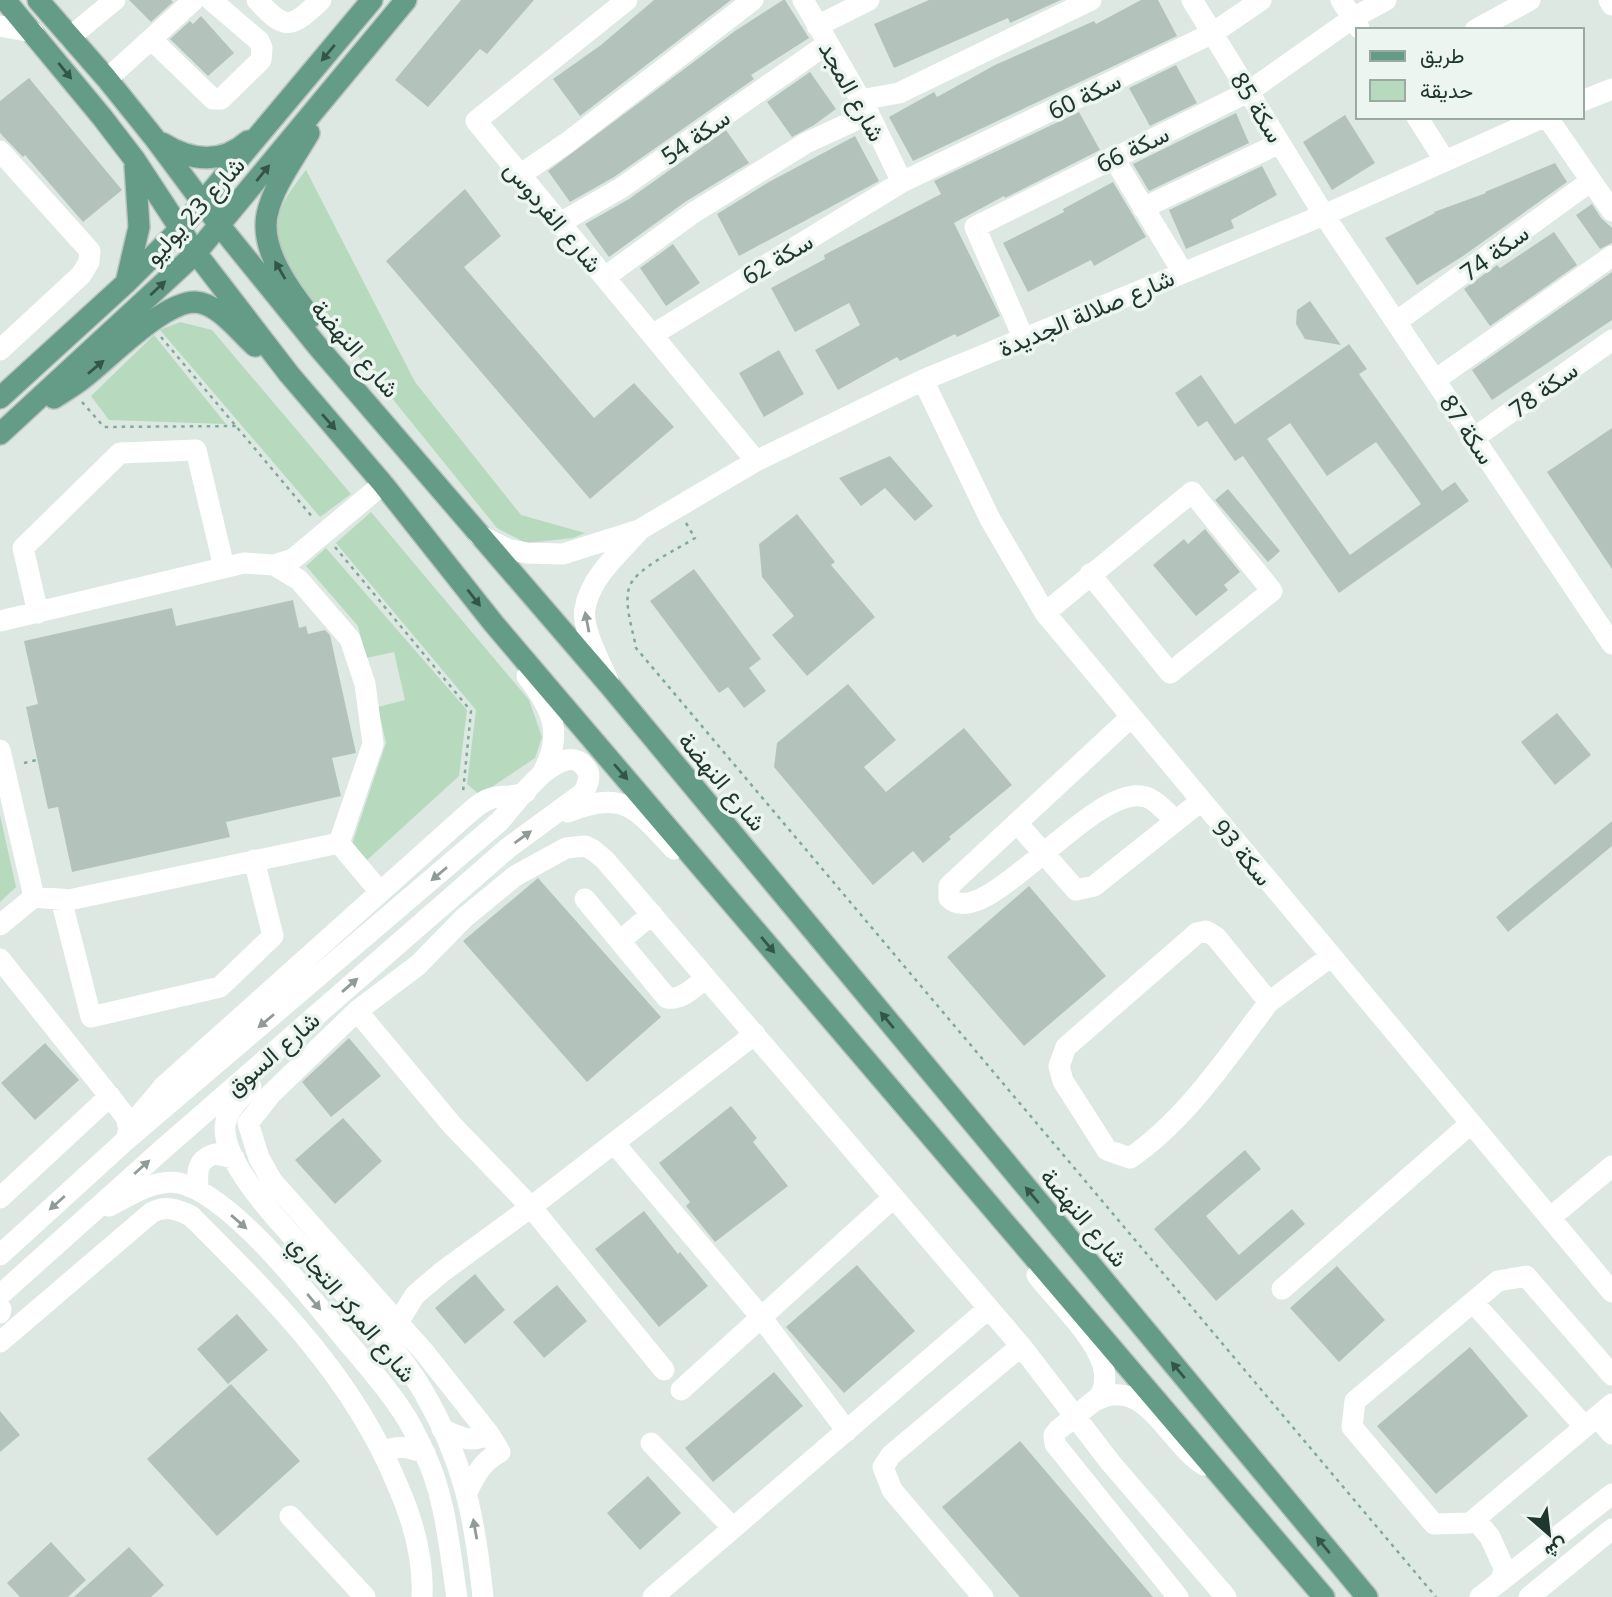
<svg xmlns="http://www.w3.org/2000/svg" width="1612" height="1597" font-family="'Noto Sans',Vazirmatn,sans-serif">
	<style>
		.green { fill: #b7d9bd }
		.building { fill: #b3c3bb; fill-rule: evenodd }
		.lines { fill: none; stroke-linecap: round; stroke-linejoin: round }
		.major-casing { stroke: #bcc3c1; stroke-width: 24 }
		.path { stroke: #7faa99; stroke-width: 2.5; stroke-dasharray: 3.5 5; stroke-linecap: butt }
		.minor { stroke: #fff; stroke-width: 21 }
		.major { stroke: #649c88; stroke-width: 21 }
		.oneway { fill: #34554a }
		.oneway2 { fill: #909b97 }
		.labels { text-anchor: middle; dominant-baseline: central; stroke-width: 7; stroke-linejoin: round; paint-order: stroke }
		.street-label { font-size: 24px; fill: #20372f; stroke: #edf5f1 }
	</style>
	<rect width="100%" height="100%" fill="#dde8e2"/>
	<path class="green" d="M 306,170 L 415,382 L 521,515 L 585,533 L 573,538 L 526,543 L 497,528 L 281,261 C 273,214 278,207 306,170 Z
		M 180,322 L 212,330 L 351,494 L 320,517 L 160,330 Z
		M 154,335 L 226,424 L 109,420 L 91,396 Z
		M 371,512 L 529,700 L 542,737 L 535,758 L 480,795 L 467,784 L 476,710 L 336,543 Z
		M 326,548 L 467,710 L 459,776 L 367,860 L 352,844 L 386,743 L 378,707 L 405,700 L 394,652 L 366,658 L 358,626 L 306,566 Z
		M 0,815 L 16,887 L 0,902 Z"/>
	<path class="building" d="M 129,0 L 171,0 L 173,2 L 151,22 Z
		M 461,0 L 534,0 L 487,54 L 480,49 L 428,107 L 395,80 Z
		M 654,0 L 731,0 L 580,116 L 553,79 L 601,45 Z
		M 783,0 L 785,0 L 809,38 L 751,75 L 754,79 L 614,177 L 570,202 L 548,171 L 735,31 Z
		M 929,0 L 1061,0 L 1010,23 L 1008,18 L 894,68 L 874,24 Z
		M 1141,0 L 1158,0 L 1177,36 L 913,161 L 889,117 L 934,92 L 937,97 L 995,65 L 1094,21 L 1096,24 Z
		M 201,16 L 234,53 L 208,76 L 170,39 L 190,21 L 193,24 Z
		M 1176,65 L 1197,103 L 1150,126 L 1129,88 Z
		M 810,72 L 836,109 L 814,125 L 792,137 L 767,102 Z
		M 29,78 L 122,190 L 83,222 L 25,155 L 23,157 L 0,133 L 0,101 Z
		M 1079,112 L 1100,150 L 1005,198 L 1004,196 L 954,223 L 1000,316 L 957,337 L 955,334 L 900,361 L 897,357 L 838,390 L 815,350 L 860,325 L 849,303 L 795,332 L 771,288 L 825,259 L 824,255 L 941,194 L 934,181 Z
		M 1236,113 L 1249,143 L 1149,191 L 1133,164 Z
		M 1345,115 L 1375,163 L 1332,190 L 1303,142 Z
		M 726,130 L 749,163 L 685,202 L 609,257 L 585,224 L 629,199 Z
		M 855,136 L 879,181 L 739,256 L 717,214 L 769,182 Z
		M 1555,163 L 1567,182 L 1463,256 L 1417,285 L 1385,238 L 1435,213 L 1434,212 L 1486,193 L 1485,192 Z
		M 1262,166 L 1277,195 L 1231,220 L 1234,228 L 1186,249 L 1169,210 Z
		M 1113,182 L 1146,237 L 1094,266 L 1091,260 L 1028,292 L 1003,243 L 1064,212 L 1063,209 Z
		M 465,189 L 501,236 L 464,267 L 594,418 L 634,383 L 674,427 L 590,499 L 386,261 Z
		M 1592,204 L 1601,218 L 1612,228 L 1612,243 L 1600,249 L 1576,215 Z
		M 1554,232 L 1577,265 L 1490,326 L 1464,289 L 1497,265 L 1500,268 Z
		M 673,244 L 700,283 L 666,306 L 640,268 Z
		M 1612,272 L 1612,320 L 1492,400 L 1472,370 Z
		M 1310,301 L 1341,345 L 1305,339 L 1296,324 L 1297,310 Z
		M 1349,344 L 1367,369 L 1359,374 L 1442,491 L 1455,482 L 1469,501 L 1339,593 L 1243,456 L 1235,461 L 1207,421 L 1198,427 L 1175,393 L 1201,375 L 1235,424 ZM 1290,423 L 1327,476 L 1376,442 L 1421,504 L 1350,555 L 1267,439 Z
		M 779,350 L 804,394 L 764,417 L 739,373 Z
		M 1612,428 L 1612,569 L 1547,472 Z
		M 890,456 L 933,506 L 915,521 L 885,488 L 861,506 L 839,478 Z
		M 1228,489 L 1280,551 L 1268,562 L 1215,500 Z
		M 797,514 L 835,562 L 831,565 L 875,617 L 807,676 L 772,635 L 794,616 L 762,577 L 759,544 Z
		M 1205,529 L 1240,572 L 1224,585 L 1228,590 L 1196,616 L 1153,565 L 1184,539 L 1188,544 Z
		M 694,569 L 761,659 L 749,668 L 766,691 L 744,708 L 728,687 L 719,693 L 650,601 Z
		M 293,600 L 299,628 L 306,626 L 308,634 L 325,630 L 330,635 L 356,753 L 332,758 L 341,796 L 226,822 L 230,837 L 72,872 L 58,807 L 48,809 L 26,707 L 38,704 L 24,641 L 172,608 L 176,626 Z
		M 848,684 L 896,740 L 864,767 L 886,792 L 964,728 L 1012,785 L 949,837 L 951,839 L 923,863 L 913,851 L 873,885 L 774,767 L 777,743 Z
		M 1557,713 L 1591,755 L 1555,785 L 1521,742 Z
		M 1612,821 L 1612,846 L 1508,932 L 1496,917 Z
		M 538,878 L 661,1017 L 587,1082 L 463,941 Z
		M 1029,886 L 1106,976 L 1024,1046 L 947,957 Z
		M 349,1038 L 381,1076 L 331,1117 L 302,1082 Z
		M 45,1043 L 79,1080 L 35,1120 L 1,1083 Z
		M 731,1106 L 757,1138 L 753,1142 L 788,1186 L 715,1242 L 686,1206 L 690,1202 L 659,1163 Z
		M 343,1118 L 382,1161 L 335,1204 L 295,1160 Z
		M 1245,1150 L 1261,1169 L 1206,1216 L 1239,1255 L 1292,1209 L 1305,1224 L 1216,1301 L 1154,1229 Z
		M 644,1211 L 678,1254 L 680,1252 L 708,1286 L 659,1327 L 595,1249 Z
		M 857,1265 L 915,1331 L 844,1393 L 786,1327 Z
		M 1337,1266 L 1385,1320 L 1339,1362 L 1290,1308 Z
		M 475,1274 L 505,1310 L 465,1344 L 435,1308 Z
		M 557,1285 L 587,1321 L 544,1358 L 513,1322 Z
		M 237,1314 L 268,1350 L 228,1384 L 197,1349 Z
		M 1470,1347 L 1528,1416 L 1436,1494 L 1377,1426 Z
		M 774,1372 L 803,1406 L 713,1482 L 685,1448 Z
		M 231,1384 L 300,1461 L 217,1536 L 147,1459 Z
		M 0,1411 L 20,1435 L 0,1452 Z
		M 1020,1441 L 1153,1597 L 1020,1597 L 942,1507 Z
		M 648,1476 L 681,1513 L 640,1550 L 607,1513 Z
		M 51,1542 L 86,1580 L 68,1597 L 20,1597 L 7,1583 Z
		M 129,1547 L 164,1585 L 151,1597 L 74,1597 Z"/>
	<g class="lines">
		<defs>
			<path id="major" d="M 5,0 L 102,117 L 135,160 L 196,253 L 289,374 L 383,484 L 494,624 L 563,705 L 1324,1597
				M 38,0 L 107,79 L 156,140 L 220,226 L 319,348 L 610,686 L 1367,1597
				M 309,133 C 294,159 273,186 267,215 C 260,250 290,291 311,317
				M 162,143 C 191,161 221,165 248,141
				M 126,283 L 139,227 L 135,166
				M 0,398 L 126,283 L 180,229 L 372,0
				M 54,398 C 63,392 72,387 81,380 C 108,360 162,302 195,302 C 218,303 239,332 255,346
				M 0,434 L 196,253 L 406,0"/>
		</defs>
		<use href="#major" class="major-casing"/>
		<path class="path" d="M 161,337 L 314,519
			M 82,402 L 104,427 L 236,426
			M 686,523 L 695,538 C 678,549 634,569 629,588 C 624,606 633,630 636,648 L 1436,1597
			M 335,547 L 471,711 L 463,792
			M 24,763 L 37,760"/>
		<path class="minor" d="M 257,0 C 286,32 291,28 321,0
			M 627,0 L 476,121 L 756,461
			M 803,0 L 869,114 L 902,182
			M 1192,0 L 1324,215 L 1612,644
			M 1341,0 L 1359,28
			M 1609,0 L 1612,5
			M 0,26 L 33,32
			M 817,26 L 869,0
			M 1475,30 L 1530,0
			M 70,37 L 115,0
			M 151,39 L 213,99 L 221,99 L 261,60 L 262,48 L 259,41 L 211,0
			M 107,79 L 194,0
			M 860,100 L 899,93 L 1091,0
			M 1582,101 L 1612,89
			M 1417,117 L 1445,161
			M 1547,117 L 1612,211
			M 0,151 L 90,251 L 89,262 L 81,275 L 0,350
			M 1113,157 L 1182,271
			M 520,175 L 568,142 L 753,0
			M 1143,208 L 1280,143
			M 560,223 L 621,188 L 827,44
			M 605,277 L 693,213 L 806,143 L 869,114
			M 1396,322 L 1591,181
			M 652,335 L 902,182 L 1213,33 L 1261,0
			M 1023,337 L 975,227 L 1248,92 L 1353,18 L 1386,0
			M 923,380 L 990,519 L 1045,613 L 1612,1292
			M 1435,380 L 1612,256
			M 1474,438 L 1612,340
			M 479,535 L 507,549 L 527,553 L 563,554 L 639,530 L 756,461 L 923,380 L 1324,215 L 1544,117
			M 274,565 L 293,559 L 383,484
			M 38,613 L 23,548 L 120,453 L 196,450 L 224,567
			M 1045,613 L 1192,492 L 1272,591 L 1170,673 L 1090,574
			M 0,621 L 244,563 L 274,565 L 299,580 L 350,639 L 365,684 L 373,744 L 339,843 L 380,892
			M 527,676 C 553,710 564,734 542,774
			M 608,680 C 600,662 581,627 585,608 C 591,577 618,554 638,532
			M 1131,717 L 949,886 L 949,898 C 986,934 1094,780 1146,797 C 1156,800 1168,814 1176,821
			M 0,750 L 34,897 L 0,925
			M 568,812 C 625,789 636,809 674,849
			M 1017,823 L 1076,890 L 1094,886 L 1201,801
			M 34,897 L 69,900 L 339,843
			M 61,899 L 91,1017 L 220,987 L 273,936 L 254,860
			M 585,899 L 667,998 C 683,1000 694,987 706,978
			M 620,941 L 652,914
			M 0,959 L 126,1117 L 129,1129 L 126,1140
			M 1269,1002 C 1228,1056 1187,1119 1130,1158 L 1107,1150 L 1063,1081 L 1059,1066 L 1066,1047 L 1197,933 L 1206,931 L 1216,937 L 1269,1002 L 1330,957
			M 357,1011 L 452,1125 L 531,1207 L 664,1370
			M 251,1087 C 240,1098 227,1110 225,1126 C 222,1167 292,1235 318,1264 C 352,1302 397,1347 423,1391 C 464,1461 475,1518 483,1597
			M 132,1124 L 164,1086 L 463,818 C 471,811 481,801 492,798 C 505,795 514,798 526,792
			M 614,1143 L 761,1317 L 847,1431
			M 198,1190 C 197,1172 196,1160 215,1154 L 234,1158
			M 0,1198 L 110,1096
			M 109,1206 C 129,1196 156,1178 179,1183 C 231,1194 310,1297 345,1339 C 365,1363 387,1387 404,1414 C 412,1426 418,1439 424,1452 C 446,1497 449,1548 457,1597
			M 1550,1218 L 1612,1166
			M 0,1255 L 125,1141 L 500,821 C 514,805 562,737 585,767 C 592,775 588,785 583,793 L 508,848 L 163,1149 L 0,1295
			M 1037,1275 C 1058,1304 1125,1360 1099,1397 L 1058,1430 L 1054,1435 L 1055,1444 L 1178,1597
			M 1282,1289 L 1470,1124
			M 1473,1302 L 1585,1427
			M 0,1313 L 1,1309
			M 397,1324 L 415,1295 L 442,1272 L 531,1207 L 755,1034
			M 0,1342 L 151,1213 C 165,1205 177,1209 191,1216 C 272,1297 352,1375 397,1484 C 413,1520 424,1557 422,1597
			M 1612,1375 L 1526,1276 L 1498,1281 L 1355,1401 L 1352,1427 L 1434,1524 L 1470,1523 L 1612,1404
			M 681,1390 L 894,1197
			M 1093,1402 C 1144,1372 1167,1442 1204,1465
			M 1597,1417 L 1612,1434
			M 442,1429 C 458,1437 472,1444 489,1434
			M 651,1443 L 733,1528
			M 383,1452 C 398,1444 410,1448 425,1453
			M 467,1492 C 476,1474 482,1462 500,1452 L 489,1434 L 425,1353 L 272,1181 L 259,1158 L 248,1123 L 271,1094 L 357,1011 L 418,965 L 464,918 L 515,876 L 566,848 L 585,846 L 593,850 L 605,860 L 1021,1346 L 1110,1462 L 1226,1597
			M 290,1516 L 365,1597
			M 1475,1519 L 1490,1537 L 1504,1568 L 1501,1581
			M 653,1597 L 989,1308
			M 983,1597 L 892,1490 L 883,1467 L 891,1455 L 1021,1346
			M 1480,1597 L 1612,1494
			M 1529,1597 L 1612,1529"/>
		<use href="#major" class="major"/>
	</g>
	<defs><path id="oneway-solid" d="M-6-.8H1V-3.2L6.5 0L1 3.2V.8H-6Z" transform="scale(1.75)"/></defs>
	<g class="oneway">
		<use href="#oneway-solid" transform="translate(328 53) rotate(130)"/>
		<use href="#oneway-solid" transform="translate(65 71) rotate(51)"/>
		<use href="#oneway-solid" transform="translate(263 173) rotate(-51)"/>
		<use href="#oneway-solid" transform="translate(280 270) rotate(-120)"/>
		<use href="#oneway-solid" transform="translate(158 288) rotate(-43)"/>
		<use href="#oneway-solid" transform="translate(96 367) rotate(-40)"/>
		<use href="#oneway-solid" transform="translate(329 422) rotate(49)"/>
		<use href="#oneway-solid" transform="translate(474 598) rotate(52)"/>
		<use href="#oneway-solid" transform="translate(621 772) rotate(49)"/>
		<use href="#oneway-solid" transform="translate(768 945) rotate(50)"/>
		<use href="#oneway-solid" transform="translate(887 1020) rotate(-130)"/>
		<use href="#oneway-solid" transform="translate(1032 1195) rotate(-130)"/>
		<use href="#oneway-solid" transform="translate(1178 1370) rotate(-130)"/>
		<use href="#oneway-solid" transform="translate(1323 1545) rotate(-130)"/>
	</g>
	<g class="oneway2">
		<use href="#oneway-solid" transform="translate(587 622) rotate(-101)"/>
		<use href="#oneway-solid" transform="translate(523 837) rotate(-36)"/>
		<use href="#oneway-solid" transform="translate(439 874) rotate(140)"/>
		<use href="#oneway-solid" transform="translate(350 985) rotate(-41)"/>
		<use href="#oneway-solid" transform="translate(266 1021) rotate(140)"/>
		<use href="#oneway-solid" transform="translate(142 1167) rotate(-42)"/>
		<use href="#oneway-solid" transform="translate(57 1203) rotate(138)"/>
		<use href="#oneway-solid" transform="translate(239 1222) rotate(41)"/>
		<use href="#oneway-solid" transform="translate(314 1302) rotate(50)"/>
		<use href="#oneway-solid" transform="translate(475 1529) rotate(-100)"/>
	</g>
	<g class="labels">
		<g class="street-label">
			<text transform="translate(853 91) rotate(61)">شارع المجد</text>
			<text transform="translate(1084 95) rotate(-26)">سكة 60</text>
			<text transform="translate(1258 107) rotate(58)">سكة 85</text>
			<text transform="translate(695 136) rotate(-35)">سكة 54</text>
			<text transform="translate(1132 148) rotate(-26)">سكة 66</text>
			<text transform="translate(194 210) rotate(-48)">شارع 23 يوليو</text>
			<text transform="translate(554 216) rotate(50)">شارع الفردوس</text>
			<text transform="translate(1494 252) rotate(-36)">سكة 74</text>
			<text transform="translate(777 258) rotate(-31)">سكة 62</text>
			<text transform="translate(1086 312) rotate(-23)">شارع صلالة الجديدة</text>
			<text transform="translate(356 348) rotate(49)">شارع النهضة</text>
			<text transform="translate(1543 389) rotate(-36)">سكة 78</text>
			<text transform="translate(1468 429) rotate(56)">سكة 87</text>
			<text transform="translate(723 781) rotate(50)">شارع النهضة</text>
			<text transform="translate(1243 852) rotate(50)">سكة 93</text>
			<text transform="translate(272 1053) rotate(-41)">شارع السوق</text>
			<text transform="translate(1085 1217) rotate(50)">شارع النهضة</text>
			<text transform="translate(353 1308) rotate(50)">شارع المركز التجاري</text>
		</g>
	</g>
	<rect x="1356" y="28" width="228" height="91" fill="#edf5f1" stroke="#9ba9a3" stroke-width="2"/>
	<rect x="1370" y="51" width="35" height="10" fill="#649c88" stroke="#9ba9a3" stroke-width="2"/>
	<text x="1420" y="63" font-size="21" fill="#20372f">طريق</text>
	<rect x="1370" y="80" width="35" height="21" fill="#b7d9bd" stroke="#9ba9a3" stroke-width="2"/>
	<text x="1420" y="98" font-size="21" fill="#20372f">حديقة</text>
	<g transform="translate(1549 1534) rotate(152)" stroke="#edf5f1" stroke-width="5" paint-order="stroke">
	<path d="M0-5L12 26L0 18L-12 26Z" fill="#20372f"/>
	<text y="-10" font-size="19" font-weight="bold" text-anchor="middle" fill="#20372f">ش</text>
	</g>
</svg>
